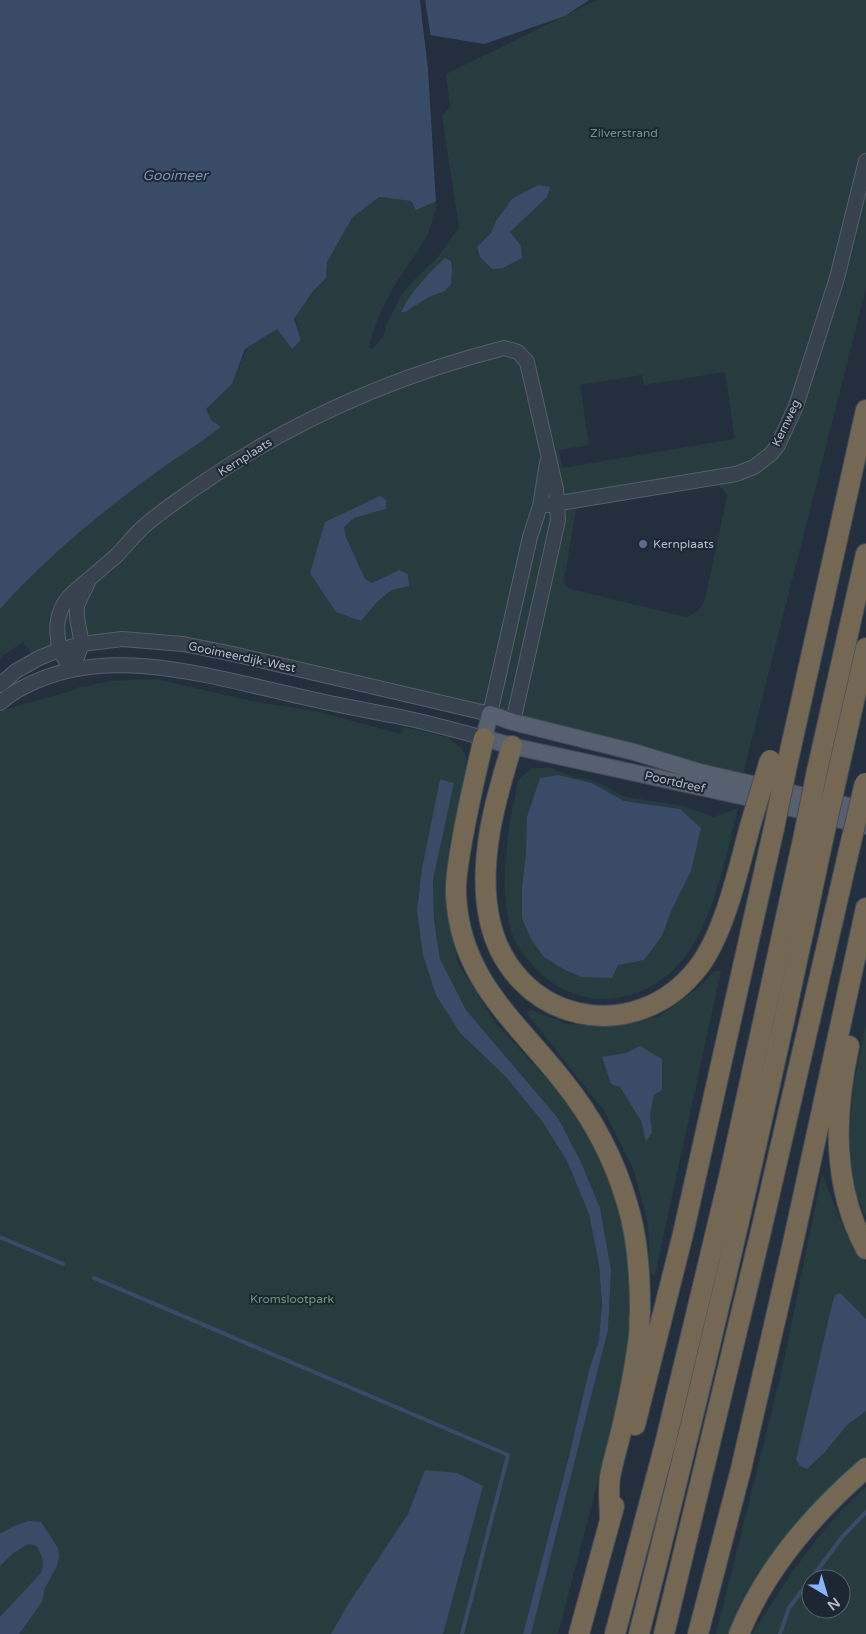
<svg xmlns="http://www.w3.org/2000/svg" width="866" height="1634" font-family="'Varela Round',sans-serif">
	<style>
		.green { fill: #263c3f; fill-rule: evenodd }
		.water { fill: #394c67 }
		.pier { fill: #242f3e }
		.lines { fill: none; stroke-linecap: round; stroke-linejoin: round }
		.stream { stroke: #394c67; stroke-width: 4 }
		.minor-casing { stroke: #565f6c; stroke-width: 16 }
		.major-casing { stroke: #414a57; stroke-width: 18 }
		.highway-casing { stroke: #434c59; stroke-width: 22 }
		.minor { stroke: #38414e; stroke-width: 14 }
		.major { stroke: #56606e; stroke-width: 16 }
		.highway { stroke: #746855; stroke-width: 20 }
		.highway-bridge-casing { stroke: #434c59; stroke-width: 22; stroke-linecap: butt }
		.highway-bridge { stroke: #746855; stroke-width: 20 }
		.service-dot { fill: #5c6f8a; stroke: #1d2633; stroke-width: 2 }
		.labels { text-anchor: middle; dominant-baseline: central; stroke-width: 4; stroke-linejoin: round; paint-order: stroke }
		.park-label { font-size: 12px; fill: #6b9a76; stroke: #1d2633 }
		.street-label { font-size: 12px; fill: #b4bcc9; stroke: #1d2633 }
		.poi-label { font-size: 12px; fill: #b4bcc9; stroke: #1d2633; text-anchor: start }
		.water-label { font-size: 14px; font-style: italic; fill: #7c92b1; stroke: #1d2633 }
	</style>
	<rect width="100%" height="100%" fill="#242f3e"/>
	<path class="green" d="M 597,0 L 866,0 L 866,288 L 743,774 L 204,644 L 148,637 L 34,656 L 23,642 L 0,658 L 0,609 C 47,557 101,512 157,471 C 178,456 200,443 220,428 L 211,420 L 206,409 L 233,381 L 247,348 L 277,329 L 292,349 L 300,338 L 295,317 L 314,289 L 326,278 L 327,262 L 352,218 L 379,197 L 411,201 L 416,209 L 437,201 C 435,211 433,222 429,231 C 422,247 412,259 402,274 C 387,296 375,321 369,348 L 372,349 L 383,337 L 387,323 L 401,296 L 411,283 L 437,258 L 459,227 L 442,116 L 450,107 L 446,74 ZM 445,258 L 401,312 C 406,301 410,298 417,289 C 427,278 434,269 445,258 ZM 725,372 L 735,439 L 562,468 L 559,450 L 589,445 L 580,385 L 642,375 L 644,385 ZM 716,485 L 723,489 L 727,496 L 705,599 C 701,609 696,614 686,617 L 570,589 L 566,586 L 564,581 L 576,508 ZM 386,509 L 354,518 L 344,527 L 346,537 L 365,579 L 372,583 L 399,570 L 408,586 L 392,590 L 379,600 L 361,621 L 325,522 Z
		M 156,679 L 256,702 L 315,711 L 401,734 L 404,727 L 447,737 L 461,748 L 467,758 L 464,777 L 450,842 L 446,873 L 446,905 L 458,963 L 493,1020 L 558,1091 L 594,1140 L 618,1197 L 631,1265 L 630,1337 L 618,1404 L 558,1634 L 531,1634 L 608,1330 L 611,1270 L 600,1208 L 581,1162 L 558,1118 L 466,1010 L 440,959 L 434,920 L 433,880 L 454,783 L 440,779 L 422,868 L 417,910 L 460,1033 L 506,1077 L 542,1121 L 567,1161 L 589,1214 L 599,1265 L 602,1303 L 599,1340 L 589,1370 L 570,1452 L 523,1634 L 0,1634 L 0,713 L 3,710 L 74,690 L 81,686 L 85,687 L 108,681 Z
		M 531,768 L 550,768 L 578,778 L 594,781 L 626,797 L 683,806 L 714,817 L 738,808 C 726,856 712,930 677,966 C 634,1012 565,1010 527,958 C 523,953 518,948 516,943 C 501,910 504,873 508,838 C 509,824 512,811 515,797 C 516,793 516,787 518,782 C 520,777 527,772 531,768 ZM 558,775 L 592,783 L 624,801 L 680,809 L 672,909 L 662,936 L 644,960 L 618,965 L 522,886 L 526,853 L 541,778 Z
		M 714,971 L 721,971 L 655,1275 L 650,1274 L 648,1223 L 633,1168 L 605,1112 L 526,1012 L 532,1010 L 567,1024 L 617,1026 L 660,1016 L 698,988 ZM 640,1047 L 654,1095 L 650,1114 L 652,1133 L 646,1140 L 641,1121 L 620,1087 L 611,1084 L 602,1058 L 626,1053 Z
		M 866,1023 L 866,1218 L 856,1193 L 849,1146 L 853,1088 Z
		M 822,1174 L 846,1234 L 866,1263 L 866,1319 L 836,1295 L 796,1459 L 807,1469 L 825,1452 L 847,1425 L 866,1411 L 866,1457 L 862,1460 L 733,1634 L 716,1634 L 782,1370 Z
		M 866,1487 L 866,1634 L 752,1634 C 786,1582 818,1528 866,1487 ZM 811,1579 L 841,1579 L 841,1609 L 811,1609 Z"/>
	<path class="water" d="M 0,0 L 420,0 L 428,68 L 437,201 L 416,210 L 411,201 L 379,197 L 352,218 L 327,262 L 326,278 L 313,291 L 294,319 L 301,340 L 292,349 L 277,329 L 245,349 L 232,384 L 206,409 L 211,420 L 221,427 C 201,443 178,456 158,471 C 101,512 47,557 0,609 Z
		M 425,0 L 589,0 L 565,16 L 484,44 L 430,35 Z
		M 538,185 L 550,187 L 547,197 L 510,232 L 521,246 L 522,258 L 503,268 L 492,269 L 480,257 L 477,247 L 491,233 L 496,221 L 512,199 Z
		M 445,258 L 451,261 L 452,271 L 451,284 L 445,291 L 429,297 L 405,312 L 401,312 C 411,291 428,274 445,258 Z
		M 380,496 L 386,500 L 386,509 L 354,518 L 344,527 L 346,537 L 365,579 L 372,583 L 399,570 L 408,574 L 409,586 L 392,590 L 379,600 L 361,621 L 336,612 L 310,573 L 325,522 Z
		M 558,775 L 592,783 L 624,801 L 680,809 L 701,828 L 691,871 L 672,909 L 662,936 L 644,960 L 618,965 L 612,978 L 581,977 L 565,970 L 544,957 L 531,939 L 522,918 L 522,887 L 526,853 L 527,817 L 540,778 Z
		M 440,779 L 454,783 L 433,880 L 434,920 L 440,959 L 466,1010 L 558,1118 L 581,1162 L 600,1208 L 611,1270 L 608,1330 L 531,1634 L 523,1634 L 570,1452 L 589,1370 L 599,1340 L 602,1303 L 599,1265 L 589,1214 L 567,1161 L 542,1121 L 506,1077 L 460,1033 L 436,995 L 423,955 L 417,910 L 422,868 Z
		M 640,1046 L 662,1059 L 662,1090 L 654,1095 L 650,1114 L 652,1133 L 646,1141 L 641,1121 L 620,1087 L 611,1084 L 602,1057 L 626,1053 Z
		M 840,1293 L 866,1319 L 866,1411 L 847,1425 L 825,1452 L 807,1469 L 800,1466 L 796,1459 L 833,1301 L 835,1295 Z
		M 425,1470 L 457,1473 L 483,1486 L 443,1634 L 331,1634 L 347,1606 L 408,1514 Z
		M 29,1521 L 41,1522 L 58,1548 L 59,1557 L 57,1566 L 45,1588 L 42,1602 L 19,1634 L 0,1634 L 0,1617 L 41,1573 C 45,1563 42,1556 37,1546 L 28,1544 L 12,1554 L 0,1566 L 0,1534 L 14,1526 Z"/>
	<path class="pier" d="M 420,0 L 425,0 L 431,38 L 428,36 L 423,5 L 430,68 L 440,201 L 436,204 L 428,68 Z"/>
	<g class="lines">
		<path class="stream" d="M 0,1237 L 63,1264
			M 94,1278 L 508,1455 L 462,1634
			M 780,1634 L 789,1608 L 843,1536 L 866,1512"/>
		<defs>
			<path id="minor" d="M 548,505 L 736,474 L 754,467 L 771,454 L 778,445 L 796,406 L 837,278 L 866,161
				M 72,670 L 59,650 L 59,647 C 58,638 56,629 58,620 C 62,599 74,592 89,579 C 98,572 106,564 115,557 C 124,548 132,538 141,529 C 157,514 177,501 195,488 C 288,423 394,376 504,348 L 518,352 L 527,362 L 556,489 L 558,520 L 513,722
				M 72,670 L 82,644 L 77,618 L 77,605 L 88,582
				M 0,685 L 16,671 L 39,658 L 59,650 L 82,644 L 122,639 L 183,644 L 233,654 L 490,714 L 530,537 L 540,506 L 547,463
				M 0,703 C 9,695 21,688 32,683 C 116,643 221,680 307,698 C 336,705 366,710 396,716 C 426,722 455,730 484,738"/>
			<path id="major" d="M 866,810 L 700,772 L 634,752 L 513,722 L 490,714 L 484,738 L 512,746 L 745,797 L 866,826"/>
			<path id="highway" d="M 484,738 C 476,772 468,806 462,841 C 459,859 455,877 456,895 C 460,979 515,1020 563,1081 C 592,1117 614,1158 627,1203 C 638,1238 640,1275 640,1312 C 639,1320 640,1329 639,1337 C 635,1367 629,1398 622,1428 C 618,1445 613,1461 610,1477 C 608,1491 610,1506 610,1520
				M 512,746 C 495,800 478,861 489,917 C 510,1023 636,1051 700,965 C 726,929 739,866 751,823
				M 787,765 L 866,410
				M 817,771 L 866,554
				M 837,776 L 866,648
				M 849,1046 C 834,1115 832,1186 866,1249
				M 635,1425 L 683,1234 L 774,828
				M 579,1634 L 614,1506
				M 615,1634 L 665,1444 L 730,1173 L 804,835
				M 639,1634 C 706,1370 767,1106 823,839
				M 664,1634 L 761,1231 L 850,846
				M 698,1634 L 741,1469 L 793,1243 L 866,908
				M 739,1634 C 765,1570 814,1513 866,1468"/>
		</defs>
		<use href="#minor" class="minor-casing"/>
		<use href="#major" class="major-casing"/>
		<use href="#highway" class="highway-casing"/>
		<use href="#minor" class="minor"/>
		<use href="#major" class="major"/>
		<use href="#highway" class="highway"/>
		<defs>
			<path id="highway-bridge" d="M 751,823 L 770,760
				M 774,828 L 787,765
				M 804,835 L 817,771
				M 823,839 L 837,776
				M 850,846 L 865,783"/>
		</defs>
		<use href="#highway-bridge" class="highway-bridge-casing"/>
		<use href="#highway-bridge" class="highway-bridge"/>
	</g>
	<circle class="service-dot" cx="643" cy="544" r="5"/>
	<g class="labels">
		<g class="park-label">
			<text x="624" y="133">Zilverstrand</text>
			<text x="292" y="1299">Kromslootpark</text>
		</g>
		<g class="street-label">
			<text transform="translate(786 423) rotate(-65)">Kernweg</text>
			<text transform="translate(245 457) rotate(-32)">Kernplaats</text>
			<text transform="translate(242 657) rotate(12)">Gooimeerdijk-West</text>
			<text transform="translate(675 782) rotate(13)">Poortdreef</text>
		</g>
		<g class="poi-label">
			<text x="653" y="544">Kernplaats</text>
		</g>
		<g class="water-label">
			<text x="175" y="175">Gooimeer</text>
		</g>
	</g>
	<g transform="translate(826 1594) rotate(142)"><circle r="24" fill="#1d2633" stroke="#59626f"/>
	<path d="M0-4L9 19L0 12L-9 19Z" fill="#8ab4f8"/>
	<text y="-8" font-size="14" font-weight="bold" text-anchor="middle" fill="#b4bcc9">N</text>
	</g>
</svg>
